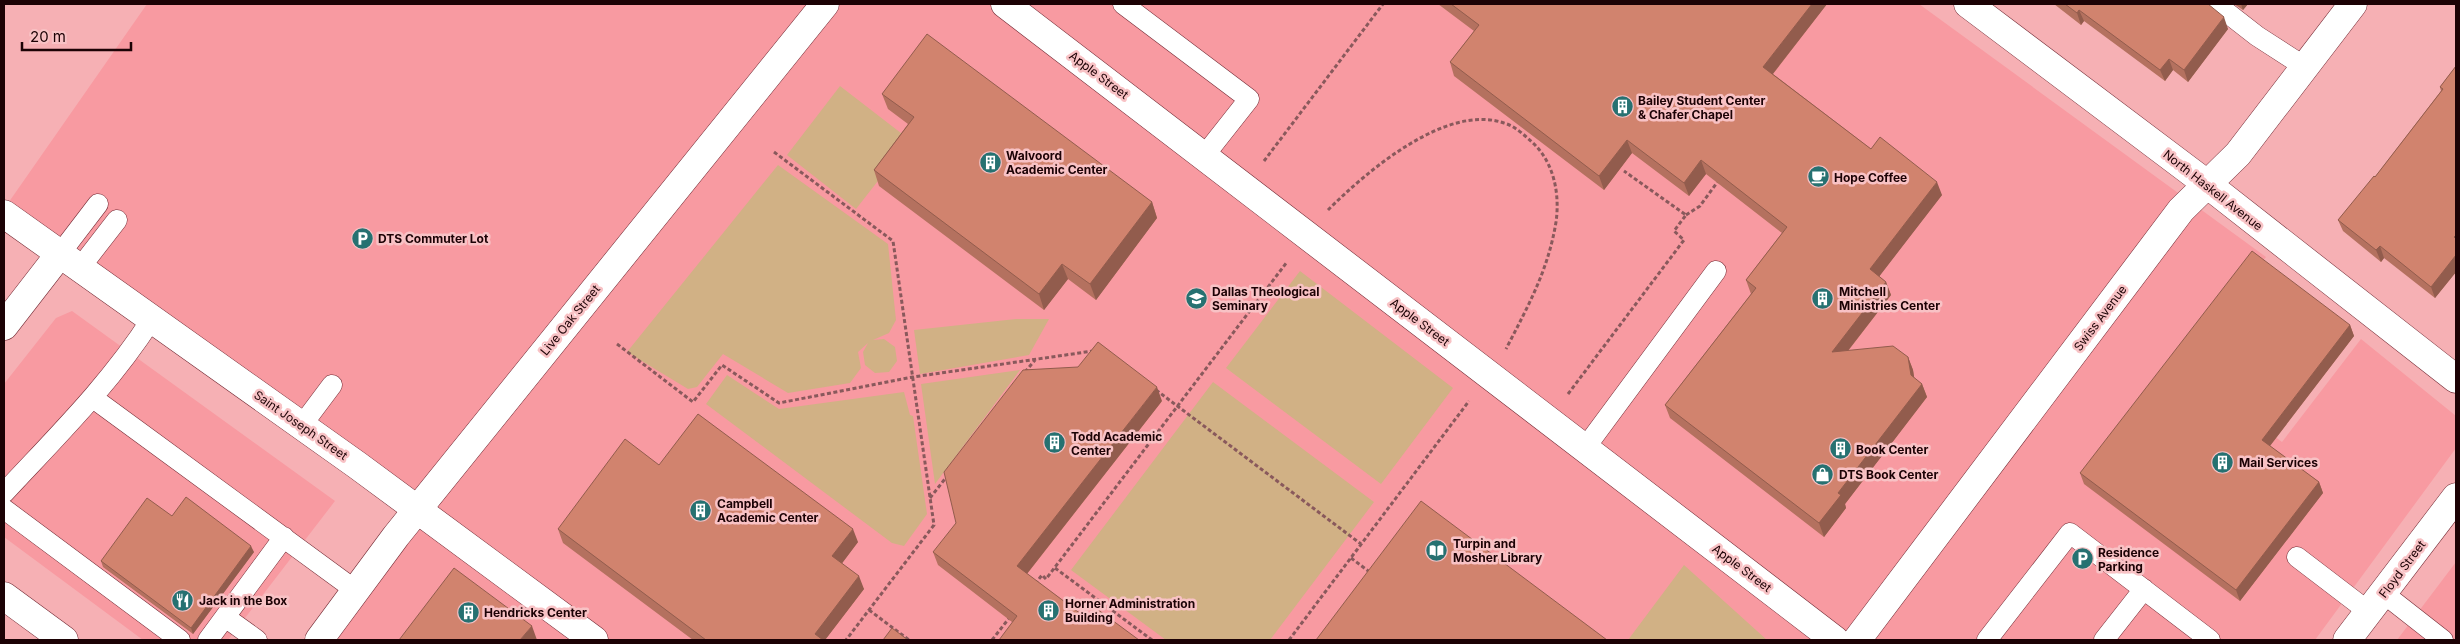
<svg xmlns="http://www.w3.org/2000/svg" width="2460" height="644" font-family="Inter,sans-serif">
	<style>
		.built { fill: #f89aa1 }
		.green { fill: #d1b185 }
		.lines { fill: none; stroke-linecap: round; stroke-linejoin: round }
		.lane-casing { stroke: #732a34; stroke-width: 21 }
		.street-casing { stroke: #732a34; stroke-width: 29 }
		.secondary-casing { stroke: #732a34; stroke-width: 29 }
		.path { stroke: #89595c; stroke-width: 3; stroke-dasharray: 4 2.5; stroke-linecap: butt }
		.lane { stroke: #fff; stroke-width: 20 }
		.street { stroke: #fff; stroke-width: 28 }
		.secondary { stroke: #fff; stroke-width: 28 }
		.wall { fill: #b4715f }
		.shaded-wall { fill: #925c4d }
		.building { fill: #d1836e; stroke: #925c4d }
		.labels { text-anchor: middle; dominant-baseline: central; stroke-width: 5; stroke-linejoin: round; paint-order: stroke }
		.street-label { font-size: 12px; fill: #1c0205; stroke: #f8c2c5 }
		.poi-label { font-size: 12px; font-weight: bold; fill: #1c0205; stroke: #f8c2c5; text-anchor: start }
	</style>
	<rect width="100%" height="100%" fill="#f6b0b4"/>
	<path class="built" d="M 147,4 L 1919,4 L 2266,257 L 2183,369 L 2282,442 L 2361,339 L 2456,416 L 2456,448 L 2315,640 L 320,640 L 417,510 L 4,209 Z
		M 72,311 L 335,501 L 228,640 L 143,640 L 4,537 L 4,384 L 56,318 Z
		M 2456,562 L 2456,640 L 2397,640 Z"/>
	<path class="green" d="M 840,86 L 910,140 L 856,209 L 787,155 Z
		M 778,165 L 888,244 L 896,320 L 889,333 L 873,340 L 884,339 L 895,347 L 897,361 L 889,372 L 875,373 L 865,365 L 863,352 L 868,343 L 858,352 L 861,368 L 850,383 L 788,393 L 723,354 L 697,387 L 688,389 L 627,352 Z
		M 1300,271 L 1453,388 L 1381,484 L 1226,368 Z
		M 1016,319 L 1049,319 L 1029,355 L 920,374 L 914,330 Z
		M 1020,370 L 935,484 L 921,384 Z
		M 727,375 L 779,409 L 904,392 L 910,415 L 913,416 L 927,514 L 904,546 L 892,543 L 706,404 Z
		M 1213,382 L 1374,502 L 1270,640 L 1166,640 L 1071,570 Z
		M 1684,565 L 1767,640 L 1628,640 Z"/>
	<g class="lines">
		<defs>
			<path id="lane" d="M 1123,4 L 1249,99 L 1204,156
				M 2216,4 L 2257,36 L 2305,67
				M 59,255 L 98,204
				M 79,269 L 117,220
				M 93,398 L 355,590
				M 302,425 L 332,385
				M 1585,448 L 1716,271
				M 4,493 C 56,437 110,384 151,320
				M 4,509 L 180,640
				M 2297,557 L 2369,612
				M 2383,593 L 2443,640
				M 225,617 L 257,640
				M 208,640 L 284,537
				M 1987,640 L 2070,533 L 2210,640
				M 2104,640 L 2144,589"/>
			<path id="street" d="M 1005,4 L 1835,640
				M 4,214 L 357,465 L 594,640
				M 4,326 L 59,255
				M 2347,640 L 2456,497"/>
			<path id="secondary" d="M 1968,4 L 2207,184 L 2456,379
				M 4,596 L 64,640
				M 319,640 L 396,536 L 825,4
				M 1857,640 L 2181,210 L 2238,154 L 2353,4"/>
		</defs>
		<use href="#lane" class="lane-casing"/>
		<use href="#street" class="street-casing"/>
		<use href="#secondary" class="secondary-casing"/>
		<path class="path" d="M 774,152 L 893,241 L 934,525 L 846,640
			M 1264,161 L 1383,4
			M 1328,210 C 1366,172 1446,103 1504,123 C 1515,126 1524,135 1532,142 C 1554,162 1560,194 1556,222 C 1548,271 1528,306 1506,349
			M 1686,215 L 1700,206 L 1719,180
			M 617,344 L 693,402 L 722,365 L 779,403 L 913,377 L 1093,351
			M 1025,372 L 1035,360
			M 1156,390 L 1361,544
			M 1568,394 L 1684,240 L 1674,231 L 1686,215 L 1624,171
			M 930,498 L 948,475
			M 1351,558 L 1371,573
			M 1055,568 L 1152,640
			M 1035,584 L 1042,575 L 1046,579 L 1287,262
			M 869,610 L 909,640
			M 992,640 L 1010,617
			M 1289,640 L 1469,401"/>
		<use href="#lane" class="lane"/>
		<use href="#street" class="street"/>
		<use href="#secondary" class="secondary"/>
	</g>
	<path class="wall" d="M 1438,4 L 1827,4 L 1773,74 L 1871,149 L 1942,195 L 1879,276 L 1886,282 L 1891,295 L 1848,351 L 1908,357 L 1913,370 L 1914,378 L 1922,384 L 1927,397 L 1845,504 L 1846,508 L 1824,537 L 1670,418 L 1665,405 L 1751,294 L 1746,280 L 1782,233 L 1706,174 L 1689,196 L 1632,153 L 1604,190 L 1454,76 L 1450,62 L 1474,31 Z
		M 2054,4 L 2208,4 L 2228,29 L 2188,82 L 2173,70 L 2165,81 L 2084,21 L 2081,25 Z
		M 2234,4 L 2248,4 L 2243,10 Z
		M 2456,66 L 2456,272 L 2435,298 L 2384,258 L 2381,262 L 2343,231 L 2338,220 L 2375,177 L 2441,91 L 2440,87 Z
		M 882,94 L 1152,202 L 1157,218 L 1096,300 L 1068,279 L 1044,310 L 879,186 L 874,170 L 908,124 L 888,109 Z
		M 2350,325 L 2354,336 L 2270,446 L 2319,482 L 2323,493 L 2240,601 L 2084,484 L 2080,473 Z
		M 1162,401 L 1027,574 L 1089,620 L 1012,622 L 938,565 L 933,552 Z
		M 659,465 L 858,542 L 842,563 L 864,589 L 825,640 L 693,640 L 563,543 L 558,529 Z
		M 172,516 L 254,552 L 193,634 L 103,567 L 101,561 Z"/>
	<path class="shaded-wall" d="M 1812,4 L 1827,4 L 1768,80 L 1763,67 Z
		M 2241,4 L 2248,4 L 2243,10 Z
		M 2079,10 L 2084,21 L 2081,25 L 2077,13 Z
		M 2224,17 L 2228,29 L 2188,82 L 2184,70 Z
		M 2169,59 L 2173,70 L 2165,81 L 2160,70 Z
		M 1627,140 L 1632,153 L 1604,190 L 1599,176 Z
		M 1701,160 L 1706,174 L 1689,196 L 1684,183 Z
		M 1937,182 L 1942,195 L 1875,282 L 1870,269 Z
		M 1152,202 L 1157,218 L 1096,300 L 1090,284 Z
		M 2380,246 L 2384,258 L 2381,262 L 2376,250 Z
		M 2456,255 L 2456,272 L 2435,298 L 2431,287 Z
		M 1062,264 L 1068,279 L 1044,310 L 1039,294 Z
		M 1886,282 L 1891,295 L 1836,366 L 1832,352 Z
		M 2350,325 L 2354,336 L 2266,451 L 2262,440 Z
		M 1908,357 L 1913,370 L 1916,389 L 1911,375 Z
		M 1922,384 L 1927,397 L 1845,504 L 1846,508 L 1824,537 L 1819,523 L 1838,493 Z
		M 1157,387 L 1162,401 L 1022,580 L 1017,566 Z
		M 2319,482 L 2323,493 L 2240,601 L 2236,590 Z
		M 853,529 L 858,542 L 837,570 L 832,556 Z
		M 251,546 L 254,552 L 193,634 L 191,628 Z
		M 859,576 L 864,589 L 825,640 L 817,640 L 815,634 Z
		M 532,626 L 537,640 L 520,640 Z"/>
	<path class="building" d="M 1451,4 L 1812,4 L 1763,67 L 1871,149 L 1880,137 L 1937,182 L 1870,269 L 1886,282 L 1832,352 L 1893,346 L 1908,357 L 1911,375 L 1922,384 L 1838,493 L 1841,495 L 1819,523 L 1665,405 L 1756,288 L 1746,280 L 1787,227 L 1701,160 L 1684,183 L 1627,140 L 1599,176 L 1450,62 L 1479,25 Z
		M 2065,4 L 2208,4 L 2224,17 L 2184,70 L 2169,59 L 2160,70 L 2079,10 L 2077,13 Z
		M 927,34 L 1152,202 L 1090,284 L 1062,264 L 1039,294 L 874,170 L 914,117 L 882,94 Z
		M 2456,66 L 2456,235 L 2454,237 L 2456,239 L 2456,255 L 2431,287 L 2380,246 L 2376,250 L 2338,220 L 2374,176 L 2375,177 L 2443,89 L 2440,87 Z
		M 2252,251 L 2350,325 L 2262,440 L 2319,482 L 2236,590 L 2080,473 Z
		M 1098,342 L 1157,387 L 1017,566 L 1089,620 L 1097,609 L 1139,640 L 999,640 L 1017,616 L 933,552 L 956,523 L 944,472 L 1023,370 L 1078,367 Z
		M 698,414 L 853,529 L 832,556 L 859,576 L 815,634 L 823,640 L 706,640 L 558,529 L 625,439 L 659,465 Z
		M 186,497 L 251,546 L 191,628 L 101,561 L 147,498 L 172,516 Z
		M 1421,501 L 1607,640 L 1316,640 Z
		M 454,568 L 532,626 L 520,640 L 399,640 Z
		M 892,628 L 908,640 L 883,640 Z"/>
	<defs>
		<symbol id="building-disc" viewBox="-11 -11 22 22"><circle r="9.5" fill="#267171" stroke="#f8c2c5"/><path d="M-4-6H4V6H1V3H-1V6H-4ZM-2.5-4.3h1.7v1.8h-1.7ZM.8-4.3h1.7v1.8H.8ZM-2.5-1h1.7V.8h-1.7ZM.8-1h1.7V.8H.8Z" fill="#fff"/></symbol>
		<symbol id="cafe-disc" viewBox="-11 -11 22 22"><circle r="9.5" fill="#267171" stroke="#f8c2c5"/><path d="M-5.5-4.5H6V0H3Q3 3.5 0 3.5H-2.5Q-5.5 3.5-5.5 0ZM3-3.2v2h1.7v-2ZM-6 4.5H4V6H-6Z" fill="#fff"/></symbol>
		<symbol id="parking-disc" viewBox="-11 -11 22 22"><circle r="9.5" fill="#267171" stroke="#f8c2c5"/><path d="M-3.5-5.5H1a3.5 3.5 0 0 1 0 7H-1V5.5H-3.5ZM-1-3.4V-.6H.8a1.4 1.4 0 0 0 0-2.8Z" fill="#fff"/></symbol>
		<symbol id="university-disc" viewBox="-11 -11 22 22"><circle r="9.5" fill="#267171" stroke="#f8c2c5"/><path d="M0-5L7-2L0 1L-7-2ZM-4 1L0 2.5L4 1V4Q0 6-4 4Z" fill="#fff"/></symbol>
		<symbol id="shop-disc" viewBox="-11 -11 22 22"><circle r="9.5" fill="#267171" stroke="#f8c2c5"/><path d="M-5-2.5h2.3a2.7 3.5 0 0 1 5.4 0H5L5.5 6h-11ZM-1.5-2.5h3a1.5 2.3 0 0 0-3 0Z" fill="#fff"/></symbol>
		<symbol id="library-disc" viewBox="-11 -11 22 22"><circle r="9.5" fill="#267171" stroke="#f8c2c5"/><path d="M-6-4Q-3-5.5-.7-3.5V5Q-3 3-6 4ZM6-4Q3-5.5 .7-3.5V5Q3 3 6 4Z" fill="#fff"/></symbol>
		<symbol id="restaurant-disc" viewBox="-11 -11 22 22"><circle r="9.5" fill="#267171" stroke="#f8c2c5"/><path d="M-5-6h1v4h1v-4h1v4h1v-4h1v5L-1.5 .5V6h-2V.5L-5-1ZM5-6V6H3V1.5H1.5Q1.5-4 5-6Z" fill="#fff"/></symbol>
	</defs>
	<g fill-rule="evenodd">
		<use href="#building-disc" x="1610" y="94" width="25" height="25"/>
		<use href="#building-disc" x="978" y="150" width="25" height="25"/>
		<use href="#cafe-disc" x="1806" y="164" width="25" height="25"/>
		<use href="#parking-disc" x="350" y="226" width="25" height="25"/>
		<use href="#university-disc" x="1184" y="286" width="25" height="25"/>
		<use href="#building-disc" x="1810" y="286" width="25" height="25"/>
		<use href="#building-disc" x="1042" y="430" width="25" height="25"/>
		<use href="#building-disc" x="1828" y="436" width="25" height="25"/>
		<use href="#building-disc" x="2210" y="450" width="25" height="25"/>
		<use href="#shop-disc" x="1810" y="462" width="25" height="25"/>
		<use href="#building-disc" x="688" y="498" width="25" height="25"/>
		<use href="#library-disc" x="1424" y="538" width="25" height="25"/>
		<use href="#parking-disc" x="2070" y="546" width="25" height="25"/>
		<use href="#restaurant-disc" x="170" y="588" width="25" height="25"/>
		<use href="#building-disc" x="1036" y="598" width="25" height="25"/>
		<use href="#building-disc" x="456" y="600" width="25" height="25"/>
	</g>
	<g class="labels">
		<g class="street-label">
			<text transform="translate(1099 75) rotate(37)">Apple Street</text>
			<text transform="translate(2213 190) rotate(38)">North Haskell Avenue</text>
			<text transform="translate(2100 318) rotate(-53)">Swiss Avenue</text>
			<text transform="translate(570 320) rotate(-51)">Live Oak Street</text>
			<text transform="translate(1420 322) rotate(37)">Apple Street</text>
			<text transform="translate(301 425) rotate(35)">Saint Joseph Street</text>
			<text transform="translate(1742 568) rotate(37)">Apple Street</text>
			<text transform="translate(2402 569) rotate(-53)">Floyd Street</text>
		</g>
		<g class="poi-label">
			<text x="1638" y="100">Bailey Student Center<tspan x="1638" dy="14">&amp; Chafer Chapel</tspan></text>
			<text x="1006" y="155">Walvoord<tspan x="1006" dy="14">Academic Center</tspan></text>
			<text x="1834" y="177">Hope Coffee</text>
			<text x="378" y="238">DTS Commuter Lot</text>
			<text x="1212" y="291">Dallas Theological<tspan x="1212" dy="14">Seminary</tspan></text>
			<text x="1839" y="291">Mitchell<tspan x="1839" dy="14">Ministries Center</tspan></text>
			<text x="1071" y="436">Todd Academic<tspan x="1071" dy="14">Center</tspan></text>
			<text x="1856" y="449">Book Center</text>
			<text x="2239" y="462">Mail Services</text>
			<text x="1839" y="474">DTS Book Center</text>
			<text x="717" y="503">Campbell<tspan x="717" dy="14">Academic Center</tspan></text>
			<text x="1453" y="543">Turpin and<tspan x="1453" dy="14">Mosher Library</tspan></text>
			<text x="2098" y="552">Residence<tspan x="2098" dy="14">Parking</tspan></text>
			<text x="199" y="600">Jack in the Box</text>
			<text x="1065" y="603">Horner Administration<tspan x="1065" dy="14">Building</tspan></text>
			<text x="484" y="612">Hendricks Center</text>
		</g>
	</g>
	<rect width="2460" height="644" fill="none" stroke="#1c0205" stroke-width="10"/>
	<path d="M22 42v8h109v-8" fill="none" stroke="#1c0205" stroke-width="2.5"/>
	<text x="30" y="42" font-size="15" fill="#1c0205" stroke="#f8c2c5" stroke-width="4" paint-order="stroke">20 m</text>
</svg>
